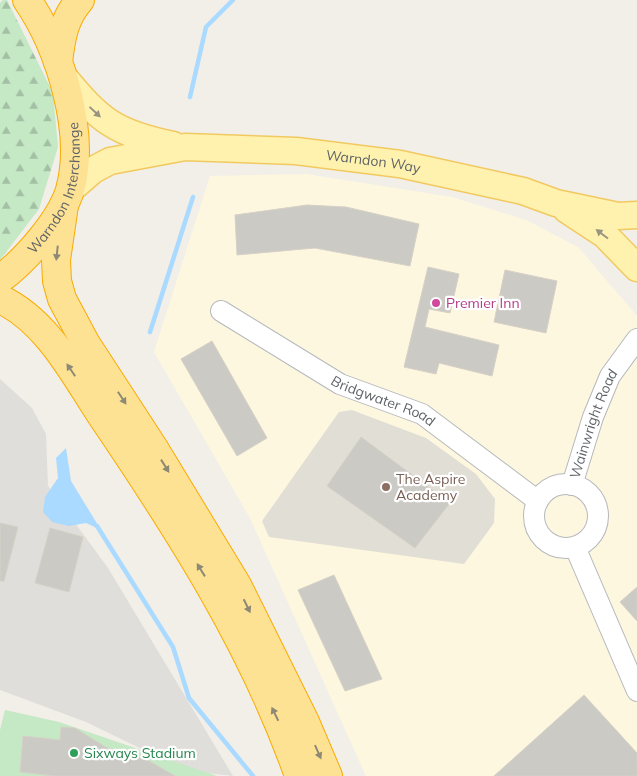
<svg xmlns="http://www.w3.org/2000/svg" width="637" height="776" font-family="Mulish,sans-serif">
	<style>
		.commercial { fill: #fef7e0 }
		.industrial { fill: #e0deda }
		.education { fill: #e1ded6 }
		.grass { fill: #c5e8c5 }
		.forest { fill: url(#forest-firs) }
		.water { fill: #aadaff }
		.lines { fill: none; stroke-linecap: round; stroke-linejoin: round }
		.stream { stroke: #aadaff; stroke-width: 4.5 }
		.building { fill: #cccac5; stroke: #d6d1c6 }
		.minor-casing { stroke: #b5b8bc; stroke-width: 22 }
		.major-casing { stroke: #f2c960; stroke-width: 29 }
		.highway-casing { stroke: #f9ab00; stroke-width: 30 }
		.minor { stroke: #fff; stroke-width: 20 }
		.major { stroke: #fff2af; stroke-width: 26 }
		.highway { stroke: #fde293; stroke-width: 28 }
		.oneway { fill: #979581 }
		.oneway2 { fill: #8e8975 }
		.hotel-dot { fill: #d1479c; stroke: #fff; stroke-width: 2 }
		.education-dot { fill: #8d6e63; stroke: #fff; stroke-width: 2 }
		.leisure-dot { fill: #2e9e5b; stroke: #fff; stroke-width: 2 }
		.labels { text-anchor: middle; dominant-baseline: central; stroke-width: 4.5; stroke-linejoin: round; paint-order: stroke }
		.street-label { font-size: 14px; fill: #5f6368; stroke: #fff }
		.hotel-label { font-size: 14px; fill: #b23c85; stroke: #fff; text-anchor: start }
		.education-label { font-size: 14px; fill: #785e54; stroke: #fff; text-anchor: start }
		.leisure-label { font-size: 14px; fill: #27864d; stroke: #fff; text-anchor: start }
	</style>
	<defs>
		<pattern id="forest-firs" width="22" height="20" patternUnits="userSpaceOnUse" patternTransform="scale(1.25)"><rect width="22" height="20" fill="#c5e8c5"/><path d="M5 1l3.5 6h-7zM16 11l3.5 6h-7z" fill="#a3c0a4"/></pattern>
	</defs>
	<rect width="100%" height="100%" fill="#f1efe8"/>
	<path class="commercial" d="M 306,174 L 452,197 L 526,220 L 578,247 L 637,316 L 637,776 L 366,776 L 250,518 L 154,352 L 210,176 Z"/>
	<path class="industrial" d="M 0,379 L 32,408 L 46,434 L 48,486 L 108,568 L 233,776 L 187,771 L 86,722 L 0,690 Z"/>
	<path class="education" d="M 352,410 L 426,438 L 476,474 L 495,499 L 494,523 L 464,564 L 269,537 L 262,521 L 339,412 Z"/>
	<path class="grass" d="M 5,710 L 59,722 L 217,776 L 0,776 L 0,730 Z"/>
	<path class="forest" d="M 3,0 L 7,0 L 53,93 L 58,147 L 39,209 L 0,260 L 0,3 Z"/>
	<path class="water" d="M 66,448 L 71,481 L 101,530 L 86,523 L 69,526 L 52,522 L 43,512 L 45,497 L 58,478 L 56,458 Z"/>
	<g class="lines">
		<path class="stream" d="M 190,97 L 206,27 L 233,0
			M 150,332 L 193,197
			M 97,526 L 173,647 L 189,698 L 253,776"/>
	</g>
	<path class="building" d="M 307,205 L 346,207 L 419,224 L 410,266 L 315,248 L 237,255 L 235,215 Z
		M 428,267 L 459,274 L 450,313 L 429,309 L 425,327 L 499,345 L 492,376 L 439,363 L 436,374 L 404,367 Z
		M 505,270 L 557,281 L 546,333 L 494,322 Z
		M 212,341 L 267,438 L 237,456 L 181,359 Z
		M 361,437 L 450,503 L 415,548 L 327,486 Z
		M 0,523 L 18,527 L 4,581 L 0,581 Z
		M 50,528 L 83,537 L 69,592 L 35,583 Z
		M 334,575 L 382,679 L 345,691 L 298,590 Z
		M 637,587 L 637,621 L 620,602 Z
		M 584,695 L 637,753 L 637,776 L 494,776 Z
		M 61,727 L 75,728 L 107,748 L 137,754 L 175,776 L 54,776 L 20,772 L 23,736 L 60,740 Z"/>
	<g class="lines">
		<defs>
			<g id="minor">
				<path id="s1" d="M 221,311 L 340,384 L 422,414 L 538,501"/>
				<circle cx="566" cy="516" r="32"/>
				<path id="s2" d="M 572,485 L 593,417 L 610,376 L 637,339"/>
				<path d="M 575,547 L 637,691"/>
			</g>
			<g id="major">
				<path d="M 63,76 C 100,121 115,133 173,145"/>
				<path id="s3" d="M 70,190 L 93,170 L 110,161 L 185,147 L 296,151 L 400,164 L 523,191 L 556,203 L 618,216 L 637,215"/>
				<path d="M 567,210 L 605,235 L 637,268"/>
			</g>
			<g id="highway">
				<path d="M 58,62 C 61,38 64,18 80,0"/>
				<path d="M 64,205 L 56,260 L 57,281 L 62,299 L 86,344 L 155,450 L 237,585 L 305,722 L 328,776"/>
				<path id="s4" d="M 0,279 C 25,261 61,220 70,190 C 86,132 60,48 27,0"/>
				<path d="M 0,299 C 48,321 75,376 103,418 C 179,530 254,647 299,776"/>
			</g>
		</defs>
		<use href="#minor" class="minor-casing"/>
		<use href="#major" class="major-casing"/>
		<use href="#highway" class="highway-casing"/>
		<use href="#minor" class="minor"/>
		<use href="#major" class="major"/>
		<use href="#highway" class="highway"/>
	</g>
	<defs><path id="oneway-solid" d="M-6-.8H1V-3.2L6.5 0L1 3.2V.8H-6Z" transform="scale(1.25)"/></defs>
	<g class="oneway">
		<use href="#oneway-solid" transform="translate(95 112) rotate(43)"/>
		<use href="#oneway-solid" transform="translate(602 234) rotate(-143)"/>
	</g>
	<g class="oneway2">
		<use href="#oneway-solid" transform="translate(57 253) rotate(96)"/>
		<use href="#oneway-solid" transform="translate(71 370) rotate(-124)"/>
		<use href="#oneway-solid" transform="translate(122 398) rotate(57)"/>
		<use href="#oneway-solid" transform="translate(165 466) rotate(58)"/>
		<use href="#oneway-solid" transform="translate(201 570) rotate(-122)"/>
		<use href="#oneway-solid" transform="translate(247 606) rotate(64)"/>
		<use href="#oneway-solid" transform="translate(275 714) rotate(-116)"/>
		<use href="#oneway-solid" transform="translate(318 752) rotate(66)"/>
	</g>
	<circle class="hotel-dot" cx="436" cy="303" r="5"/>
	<circle class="education-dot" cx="386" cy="487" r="5"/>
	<circle class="leisure-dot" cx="74" cy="753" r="5"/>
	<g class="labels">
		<g class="street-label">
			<text stroke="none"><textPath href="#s3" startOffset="315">Warndon Way</textPath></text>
			<text stroke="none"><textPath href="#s4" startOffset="112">Warndon Interchange</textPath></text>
			<text stroke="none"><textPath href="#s1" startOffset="186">Bridgwater Road</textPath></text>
			<text stroke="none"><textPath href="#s2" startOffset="65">Wainwright Road</textPath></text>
		</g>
		<g class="hotel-label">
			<text x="446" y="303">Premier Inn</text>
		</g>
		<g class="education-label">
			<text x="396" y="479">The Aspire<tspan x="396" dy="16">Academy</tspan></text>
		</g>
		<g class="leisure-label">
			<text x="84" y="753">Sixways Stadium</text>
		</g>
	</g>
</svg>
